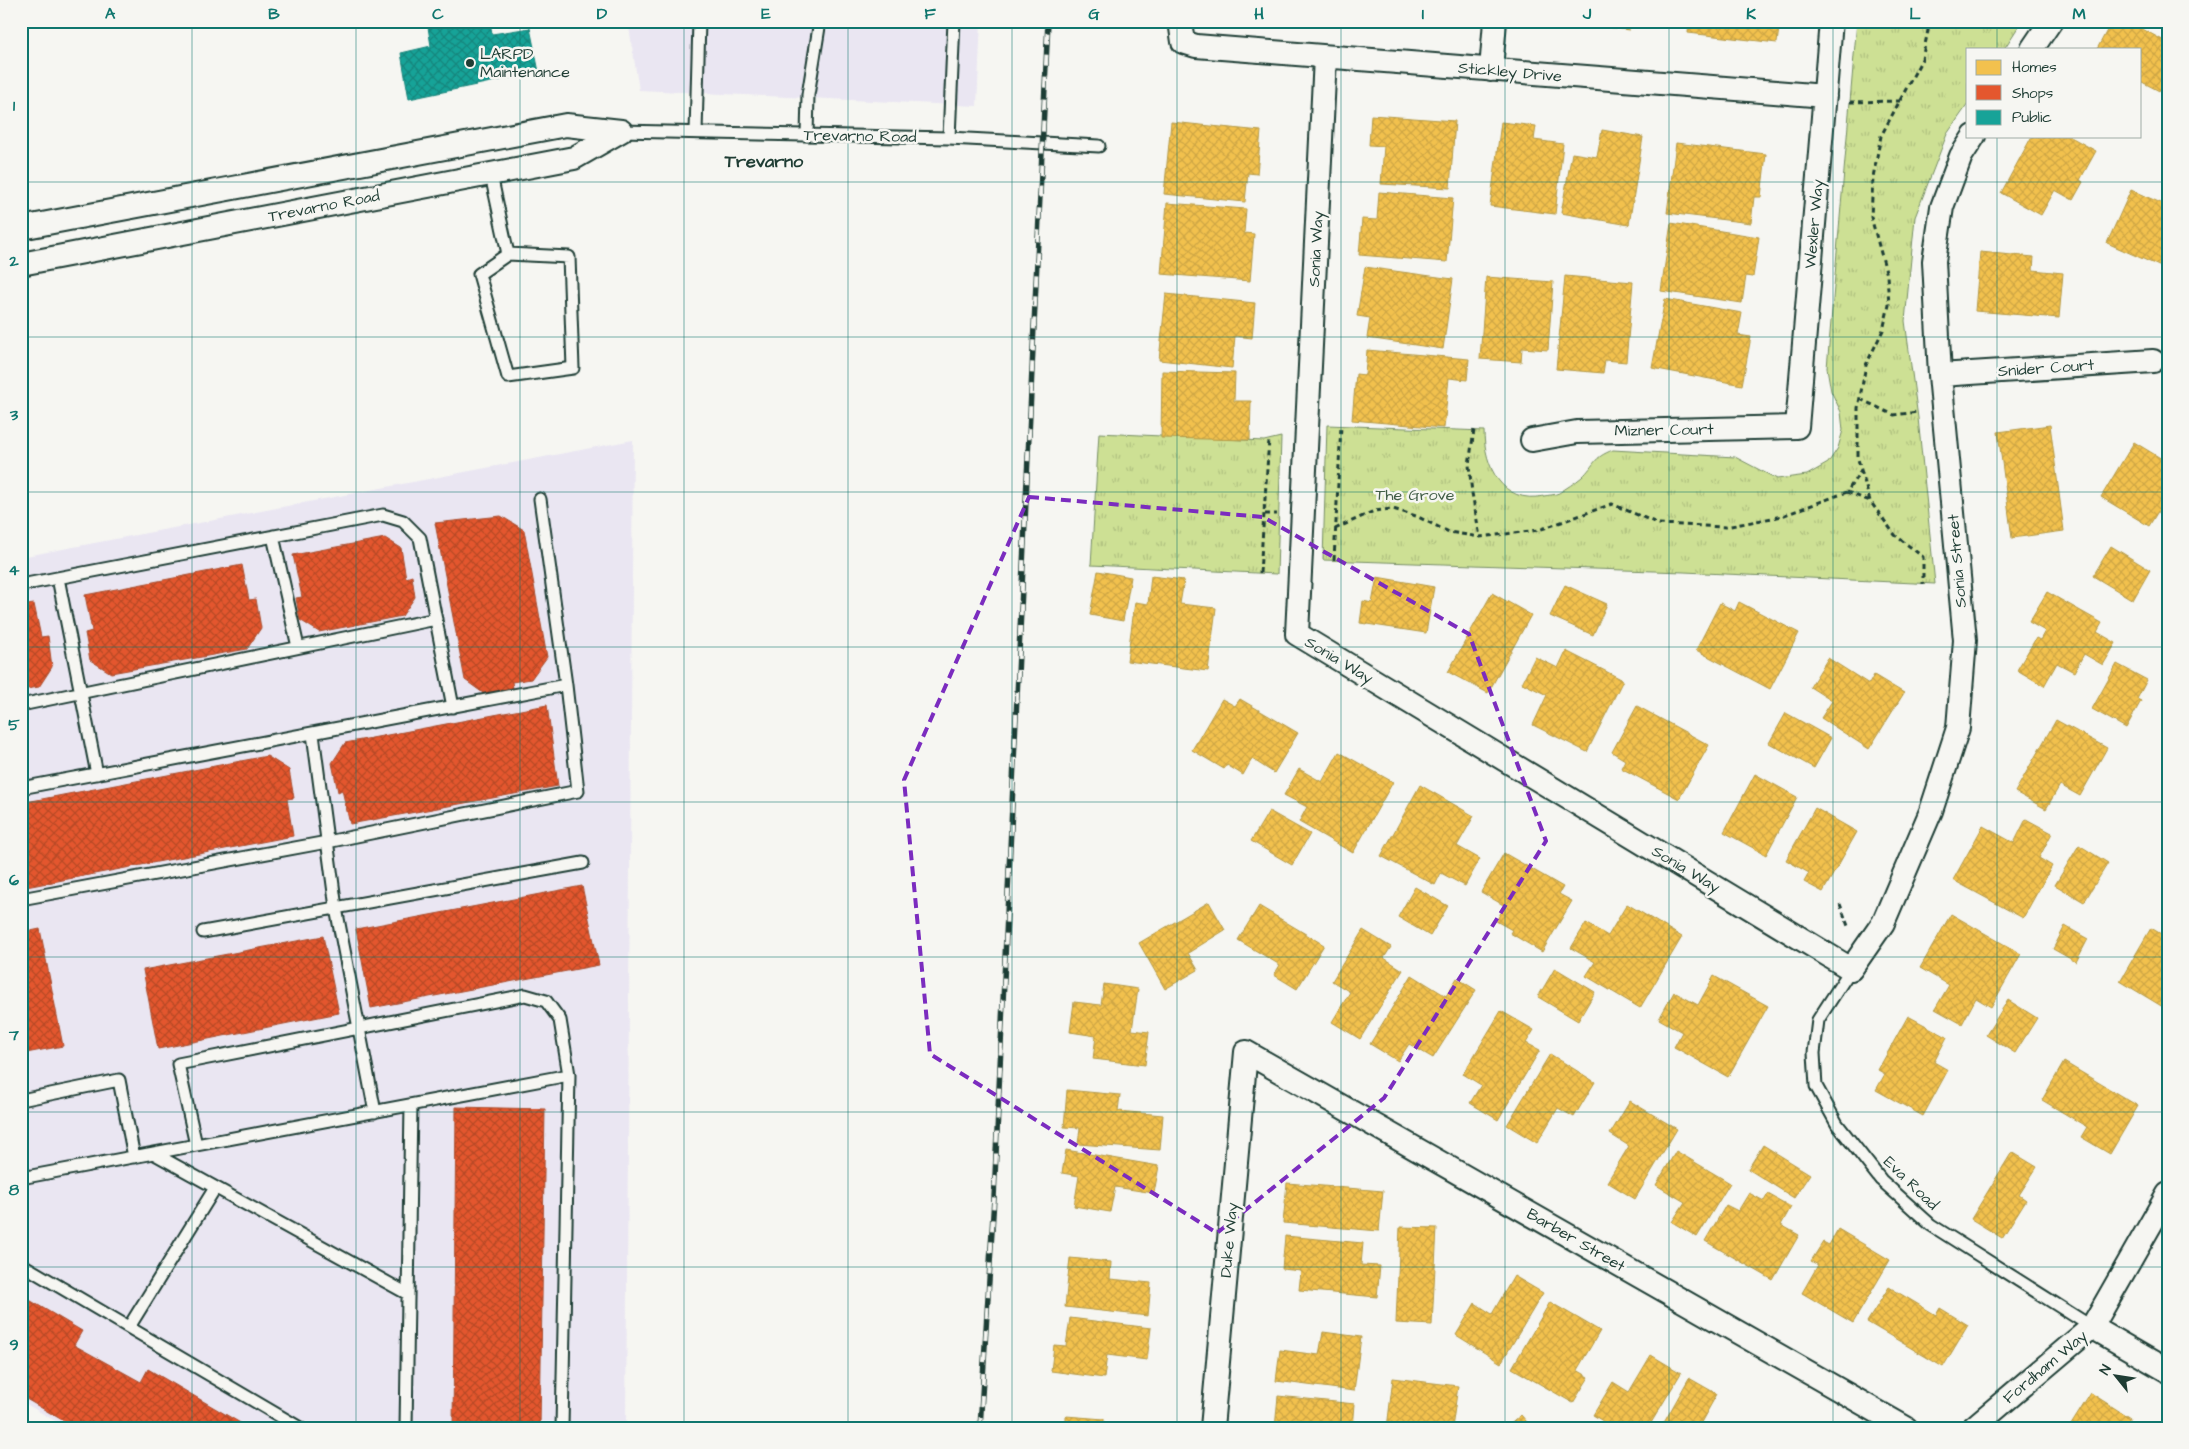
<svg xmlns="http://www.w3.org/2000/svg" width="2189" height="1449" font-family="'Architects Daughter',sans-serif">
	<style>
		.built { fill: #eae6f2 }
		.grass { fill: url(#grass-tufts); stroke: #768e64 }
		.homes { fill: url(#homes-cross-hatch); stroke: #b39946 }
		.shops { fill: url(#shops-cross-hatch); stroke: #a94f30 }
		.public { fill: url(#public-cross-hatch); stroke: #19847a }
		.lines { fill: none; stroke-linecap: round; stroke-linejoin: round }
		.service-casing { stroke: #1f3d34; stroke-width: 15 }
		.minor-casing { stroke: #1f3d34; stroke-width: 26 }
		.path { stroke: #1f3d34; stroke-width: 3; stroke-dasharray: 5 4; stroke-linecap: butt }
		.service { stroke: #f6f6f2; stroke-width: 11 }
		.minor { stroke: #f6f6f2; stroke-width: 22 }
		.rail-casing { stroke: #1f3d34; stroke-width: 5.5 }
		.rail { stroke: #f6f6f2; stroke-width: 4; stroke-dasharray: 11; stroke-linecap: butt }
		.marked { fill: none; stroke: #7b2cbf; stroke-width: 4; stroke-dasharray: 10 6; stroke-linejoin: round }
		.grid { fill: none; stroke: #0f766e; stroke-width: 1; stroke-opacity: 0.55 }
		.poi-dot { fill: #1f3d34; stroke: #f6f6f2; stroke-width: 2 }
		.labels { text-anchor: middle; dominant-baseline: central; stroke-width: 5; stroke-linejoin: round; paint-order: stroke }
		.poi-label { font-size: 16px; fill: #1f3d34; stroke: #f6f6f2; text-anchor: start }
		.street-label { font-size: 16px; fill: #1f3d34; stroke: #f6f6f2 }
		.park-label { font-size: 16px; fill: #425e47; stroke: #f6f6f2 }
		.neighbourhood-label { font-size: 18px; font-weight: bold; fill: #1f3d34; stroke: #f6f6f2 }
		.neatline { fill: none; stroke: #0f766e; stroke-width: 2 }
		.grid-label { font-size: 16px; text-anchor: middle; font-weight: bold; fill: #0f766e }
	</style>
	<defs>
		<pattern id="grass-tufts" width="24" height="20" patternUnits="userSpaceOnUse" patternTransform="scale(1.25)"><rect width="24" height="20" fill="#cde094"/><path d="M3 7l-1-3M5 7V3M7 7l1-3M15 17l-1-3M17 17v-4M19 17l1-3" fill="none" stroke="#b0c180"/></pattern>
		<pattern id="homes-cross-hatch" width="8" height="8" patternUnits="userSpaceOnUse" patternTransform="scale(1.25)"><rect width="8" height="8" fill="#f2c14e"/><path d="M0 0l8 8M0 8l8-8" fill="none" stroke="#cfa745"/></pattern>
		<pattern id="shops-cross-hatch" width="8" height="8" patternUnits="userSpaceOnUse" patternTransform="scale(1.25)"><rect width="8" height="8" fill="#e4572e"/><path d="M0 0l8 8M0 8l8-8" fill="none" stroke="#b84928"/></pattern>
		<pattern id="public-cross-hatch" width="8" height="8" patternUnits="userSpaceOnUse" patternTransform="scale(1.25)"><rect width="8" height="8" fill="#17a398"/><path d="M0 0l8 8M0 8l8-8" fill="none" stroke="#14867d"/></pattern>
	</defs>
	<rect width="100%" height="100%" fill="#f6f6f2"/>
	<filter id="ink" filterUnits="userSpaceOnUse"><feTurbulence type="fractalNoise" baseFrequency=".02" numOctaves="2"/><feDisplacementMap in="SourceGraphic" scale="10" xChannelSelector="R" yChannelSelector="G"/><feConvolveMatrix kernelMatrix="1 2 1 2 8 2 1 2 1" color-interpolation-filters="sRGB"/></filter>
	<g filter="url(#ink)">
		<path class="built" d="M 628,21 L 981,21 L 977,106 L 639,90 Z
			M 633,440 L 626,1428 L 67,1428 L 21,1401 L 21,557 Z"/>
		<path class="grass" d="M 1857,21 L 2022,21 L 2004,49 L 1968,49 L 1968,104 L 1947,134 L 1915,217 L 1905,321 L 1918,418 L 1935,584 L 1684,572 L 1323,560 L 1327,425 L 1484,431 C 1484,466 1502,505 1544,496 C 1549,495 1555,495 1559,493 C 1566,488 1575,483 1582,477 C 1596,464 1592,458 1613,450 L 1735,457 L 1777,479 L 1807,475 L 1828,463 L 1838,448 L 1843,430 L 1841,412 L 1831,391 L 1827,368 Z
			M 1099,433 L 1264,441 L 1281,437 L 1277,574 L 1091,565 Z"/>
		<path class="homes" d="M 1564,21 L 1630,21 L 1629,30 Z
			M 1689,21 L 1780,21 L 1777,43 L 1688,33 Z
			M 2112,21 L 2128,21 L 2168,43 L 2167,95 L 2142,82 L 2140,85 L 2140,49 L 2097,49 Z
			M 1371,115 L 1455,121 L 1450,188 L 1381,184 L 1384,146 L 1369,145 Z
			M 1171,122 L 1261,131 L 1257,174 L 1248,173 L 1245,202 L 1164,194 Z
			M 1501,122 L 1536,126 L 1534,140 L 1563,144 L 1555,214 L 1490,206 Z
			M 1602,130 L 1643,137 L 1629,225 L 1561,213 L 1572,153 L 1597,157 Z
			M 2032,136 L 2069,136 L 2096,151 L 2080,180 L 2083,182 L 2073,200 L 2055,190 L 2041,215 L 2001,193 Z
			M 1676,143 L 1766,154 L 1761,197 L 1754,197 L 1751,223 L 1667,213 Z
			M 2131,190 L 2168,206 L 2168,270 L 2107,243 Z
			M 1379,192 L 1453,198 L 1447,262 L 1359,255 L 1362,219 L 1377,220 Z
			M 1167,203 L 1246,209 L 1244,233 L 1254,234 L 1250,281 L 1161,274 Z
			M 1671,223 L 1759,237 L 1753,277 L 1746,276 L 1742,303 L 1661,291 Z
			M 1980,252 L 2034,257 L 2033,270 L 2063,273 L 2059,318 L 1975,311 Z
			M 1365,267 L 1453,279 L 1443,349 L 1367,338 L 1370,318 L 1357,316 Z
			M 1565,276 L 1633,282 L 1626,362 L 1605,360 L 1603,373 L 1556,369 Z
			M 1486,277 L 1553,282 L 1548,350 L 1522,348 L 1521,362 L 1480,359 Z
			M 1166,294 L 1255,303 L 1252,338 L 1235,336 L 1232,368 L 1159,360 Z
			M 1665,299 L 1742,313 L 1738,335 L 1751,337 L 1742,385 L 1652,368 Z
			M 1367,350 L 1469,359 L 1467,380 L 1449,378 L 1444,428 L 1352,420 L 1356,374 L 1365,375 Z
			M 1162,371 L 1235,373 L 1234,401 L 1251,401 L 1250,440 L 1161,438 Z
			M 2050,425 L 2064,531 L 2012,538 L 1998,432 Z
			M 2134,442 L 2167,462 L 2161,472 L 2168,476 L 2168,512 L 2160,508 L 2149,526 L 2101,497 Z
			M 2111,546 L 2150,570 L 2133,600 L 2093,576 Z
			M 1098,571 L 1131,577 L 1123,621 L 1090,615 Z
			M 1151,576 L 1184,580 L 1180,604 L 1216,608 L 1208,671 L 1127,661 L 1135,602 L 1148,604 Z
			M 1377,577 L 1434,587 L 1426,633 L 1360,623 L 1363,601 L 1372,603 Z
			M 1565,585 L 1607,604 L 1593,635 L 1550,616 Z
			M 2047,592 L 2102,623 L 2097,632 L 2116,643 L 2103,665 L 2084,654 L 2074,672 L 2057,663 L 2044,686 L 2017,670 L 2036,638 L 2040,640 L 2045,631 L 2029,622 Z
			M 1492,593 L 1531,615 L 1488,693 L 1448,672 Z
			M 1739,602 L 1799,633 L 1770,689 L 1696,650 L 1720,603 L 1735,611 Z
			M 1566,651 L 1623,680 L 1587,752 L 1533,725 L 1547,695 L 1522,683 L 1535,657 L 1558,668 Z
			M 1828,658 L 1869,684 L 1874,675 L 1904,693 L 1869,749 L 1821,718 L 1832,701 L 1810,687 Z
			M 2117,664 L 2147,680 L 2137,699 L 2141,701 L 2126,728 L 2092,709 Z
			M 1222,699 L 1235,706 L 1240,699 L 1298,733 L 1274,773 L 1252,759 L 1243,775 L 1227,765 L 1224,769 L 1192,750 Z
			M 1637,706 L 1709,745 L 1679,799 L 1621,768 L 1625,760 L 1612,752 Z
			M 1786,713 L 1831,738 L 1814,768 L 1769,743 Z
			M 2056,720 L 2107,748 L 2080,796 L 2060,785 L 2046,809 L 2015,792 Z
			M 1339,752 L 1393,782 L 1353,853 L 1299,822 L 1307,807 L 1284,795 L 1299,769 L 1322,782 Z
			M 1755,774 L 1797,797 L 1766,855 L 1724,832 Z
			M 1420,785 L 1474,816 L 1457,846 L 1480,859 L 1465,886 L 1441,873 L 1435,885 L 1381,856 Z
			M 1815,808 L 1857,832 L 1823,892 L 1804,882 L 1809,873 L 1786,860 Z
			M 1269,811 L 1310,834 L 1292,865 L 1251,841 Z
			M 2026,819 L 2052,833 L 2039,858 L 2052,866 L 2023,918 L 1953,880 L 1983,826 L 2014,843 Z
			M 2079,845 L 2108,863 L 2084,902 L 2055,885 Z
			M 1504,853 L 1563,887 L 1559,894 L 1572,901 L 1542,952 L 1510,933 L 1512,930 L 1496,921 L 1505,906 L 1481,892 Z
			M 1415,887 L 1448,906 L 1430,936 L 1398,917 Z
			M 1209,902 L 1225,930 L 1188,953 L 1198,970 L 1165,989 L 1139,943 Z
			M 1627,904 L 1682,937 L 1640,1008 L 1586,976 L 1595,962 L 1571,948 L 1586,923 L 1608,936 Z
			M 1259,906 L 1324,945 L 1297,989 L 1274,975 L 1280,965 L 1238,940 Z
			M 1951,914 L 2021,954 L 1991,1007 L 1976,998 L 1962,1024 L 1935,1009 L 1949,985 L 1920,968 Z
			M 2065,926 L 2088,939 L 2076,962 L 2053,949 Z
			M 2151,928 L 2168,938 L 2168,1010 L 2120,981 Z
			M 1363,930 L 1391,947 L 1384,958 L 1403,970 L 1360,1039 L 1332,1022 L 1350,992 L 1332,981 Z
			M 1555,968 L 1595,992 L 1578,1021 L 1538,997 Z
			M 1412,975 L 1446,996 L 1457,978 L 1476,990 L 1433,1058 L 1409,1044 L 1398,1061 L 1370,1044 Z
			M 1714,976 L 1768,1006 L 1728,1077 L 1674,1047 L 1682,1032 L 1659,1019 L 1674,992 L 1698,1005 Z
			M 1104,984 L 1138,989 L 1132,1030 L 1149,1032 L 1145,1065 L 1093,1059 L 1096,1036 L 1070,1032 L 1074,1002 L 1101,1005 Z
			M 2008,1000 L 2037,1018 L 2015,1053 L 1986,1035 Z
			M 1501,1011 L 1534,1030 L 1526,1043 L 1540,1050 L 1498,1120 L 1470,1103 L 1481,1085 L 1463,1074 Z
			M 1908,1016 L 1947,1037 L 1934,1062 L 1948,1070 L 1923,1116 L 1876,1090 L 1885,1074 L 1878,1070 Z
			M 1550,1054 L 1595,1082 L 1574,1117 L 1558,1108 L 1537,1143 L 1507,1125 Z
			M 2064,1062 L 2138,1106 L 2110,1154 L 2081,1137 L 2087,1127 L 2042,1100 Z
			M 1067,1090 L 1120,1095 L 1118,1111 L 1163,1115 L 1160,1150 L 1078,1144 L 1080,1128 L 1064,1127 Z
			M 1630,1101 L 1677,1129 L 1635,1199 L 1607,1182 L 1629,1146 L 1610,1134 Z
			M 1763,1145 L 1810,1174 L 1794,1198 L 1748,1169 Z
			M 1066,1150 L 1159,1166 L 1154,1193 L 1115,1187 L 1110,1212 L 1074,1206 L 1079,1176 L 1062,1173 Z
			M 1676,1151 L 1730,1183 L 1697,1237 L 1672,1222 L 1685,1202 L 1656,1185 Z
			M 2012,1152 L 2037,1167 L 2019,1195 L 2026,1200 L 2002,1238 L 1971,1219 Z
			M 1287,1183 L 1383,1191 L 1379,1231 L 1283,1223 Z
			M 1749,1193 L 1764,1201 L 1768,1194 L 1791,1207 L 1781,1225 L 1799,1235 L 1773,1280 L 1705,1241 L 1726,1205 L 1738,1211 Z
			M 1400,1227 L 1437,1228 L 1432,1325 L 1396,1323 Z
			M 1838,1229 L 1890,1260 L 1853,1323 L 1802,1293 L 1818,1265 L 1811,1261 L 1823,1242 L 1829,1245 Z
			M 1285,1236 L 1363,1243 L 1361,1265 L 1380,1266 L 1377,1297 L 1299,1290 L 1301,1271 L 1282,1269 Z
			M 1070,1258 L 1111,1262 L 1110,1279 L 1151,1283 L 1148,1316 L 1065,1307 Z
			M 1514,1276 L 1543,1293 L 1501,1363 L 1456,1335 L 1475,1303 L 1492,1314 Z
			M 1889,1287 L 1936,1315 L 1940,1308 L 1968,1325 L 1943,1367 L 1867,1322 Z
			M 1550,1302 L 1600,1331 L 1577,1370 L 1589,1377 L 1573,1403 L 1512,1368 Z
			M 1070,1318 L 1151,1328 L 1147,1360 L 1107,1355 L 1104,1378 L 1051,1371 L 1054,1345 L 1066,1346 Z
			M 1323,1332 L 1361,1337 L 1354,1391 L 1276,1381 L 1280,1350 L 1319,1355 Z
			M 1651,1355 L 1681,1373 L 1648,1428 L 1614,1428 L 1593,1415 L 1613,1382 L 1629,1392 Z
			M 1393,1378 L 1458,1386 L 1452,1428 L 1387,1428 Z
			M 1689,1378 L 1717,1394 L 1699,1426 L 1702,1428 L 1661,1428 Z
			M 2091,1393 L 2130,1418 L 2124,1428 L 2069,1428 Z
			M 1278,1396 L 1355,1404 L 1353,1428 L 1275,1428 Z
			M 1521,1415 L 1532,1428 L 1506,1428 Z
			M 1066,1416 L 1104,1419 L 1104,1428 L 1066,1428 Z"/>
		<path class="shops" d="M 501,516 L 524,530 L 547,657 L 531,679 L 512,682 L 513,688 L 483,693 L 465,680 L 435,523 Z
			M 385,538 L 401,548 L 406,578 L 412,576 L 415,597 L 402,616 L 319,632 L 300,620 L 296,598 L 302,597 L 293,555 Z
			M 242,565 L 249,600 L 256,599 L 261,628 L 247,649 L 111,673 L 90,660 L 85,633 L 92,631 L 85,595 Z
			M 34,604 L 41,637 L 48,636 L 52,667 L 39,687 L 21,690 L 21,606 Z
			M 547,705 L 558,786 L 350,824 L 342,790 L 338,792 L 332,763 L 345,743 Z
			M 267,756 L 289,770 L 294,798 L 287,799 L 293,836 L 21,888 L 21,803 Z
			M 582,886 L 599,965 L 371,1008 L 356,929 Z
			M 40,929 L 63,1046 L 21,1054 L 21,933 Z
			M 323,936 L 339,1013 L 158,1049 L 143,970 Z
			M 456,1107 L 545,1109 L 540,1428 L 453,1428 Z
			M 21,1295 L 82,1331 L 74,1345 L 141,1382 L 148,1369 L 249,1428 L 76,1428 L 21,1396 Z"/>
		<path class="public" d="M 427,21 L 490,21 L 492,34 L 530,28 L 539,72 L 409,99 L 401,53 L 431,46 Z"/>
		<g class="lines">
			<defs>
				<path id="service" d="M 621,131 L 949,138 L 1099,146
					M 696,132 L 699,21
					M 807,135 L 808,95 L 820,21
					M 949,138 L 954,21
					M 491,175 L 508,254 L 479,274 L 508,377 L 573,368 L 569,257 L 508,254
					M 273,536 L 298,647
					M 58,578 L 97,774
					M 21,585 L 383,515 L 403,521 L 420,538 L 453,707
					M 21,705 L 436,619
					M 313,734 L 336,908 L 375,1112
					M 21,788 L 566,685
					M 21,899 L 327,842 L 578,791 L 566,685 L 540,499
					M 203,932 L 583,863
					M 1851,969 L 1818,1020 L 1814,1053 L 1816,1086 L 1837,1124 L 1881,1180 L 1931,1225 L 2092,1327
					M 21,1100 L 119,1080 L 134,1157
					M 196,1145 L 178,1064 L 525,995 L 546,1001 L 560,1020 L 569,1075 L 562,1428
					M 153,1153 L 408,1294
					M 21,1178 L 569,1075
					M 21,1264 L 300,1428
					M 129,1327 L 215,1188
					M 406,1428 L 411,1105"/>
				<path id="minor" d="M 1180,21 L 1183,42 L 1196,46 L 1825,96
					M 2032,49 L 2051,21
					M 1325,57 L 1297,634 L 1851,969 L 1883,923 L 1931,811 L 1958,728 L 1965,640 L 1940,375 L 1934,261 L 1942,207 L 1961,156 L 1974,136
					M 1491,70 L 1495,21
					M 21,228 L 566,125 L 621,131
					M 21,264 L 574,158 L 621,131
					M 1940,375 L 2153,361
					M 1532,440 L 1577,432 L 1797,427 L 1831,21
					M 2092,1327 L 2168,1371
					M 1212,1428 L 1246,1052 L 1906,1428
					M 1973,1428 L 2092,1327 L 2168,1194"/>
			</defs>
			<use href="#service" class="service-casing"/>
			<use href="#minor" class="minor-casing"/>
			<path class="path" d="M 1850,102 L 1900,101
				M 1860,399 L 1894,415 L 1918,412
				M 1474,430 L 1469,465 L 1472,493 L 1480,537
				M 1861,470 L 1870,501 L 1895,535 L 1923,557 L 1923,584
				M 1847,492 L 1870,501
				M 1265,514 L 1277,514
				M 1335,529 L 1374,511 L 1393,509 L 1416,516 L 1449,532 L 1480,537 L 1539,530 L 1612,504 L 1659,524 L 1726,527 L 1782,516 L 1847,492 L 1861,470 L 1858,459 L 1858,408 L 1866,365 L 1883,330 L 1889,305 L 1887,275 L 1871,217 L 1873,177 L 1881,136 L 1922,59 L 1930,21
				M 1334,560 L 1341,426
				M 1260,573 L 1269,439
				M 1840,904 L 1848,926"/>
			<use href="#service" class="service"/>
			<use href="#minor" class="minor"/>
			<defs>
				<path id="rail" d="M 980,1428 L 994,1198 L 1048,21"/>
			</defs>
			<use href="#rail" class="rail-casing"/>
			<use href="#rail" class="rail"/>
		</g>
	</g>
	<path class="marked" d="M 1029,497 L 1263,517 L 1469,634 L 1546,841 L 1384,1098 L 1217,1233 L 930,1054 L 904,780 Z"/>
	<path class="grid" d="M 192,21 L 192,1428M 356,21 L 356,1428M 520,21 L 520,1428M 684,21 L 684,1428M 848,21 L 848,1428M 1012,21 L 1012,1428M 1177,21 L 1177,1428M 1341,21 L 1341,1428M 1505,21 L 1505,1428M 1669,21 L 1669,1428M 1833,21 L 1833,1428M 1997,21 L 1997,49M 1997,136 L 1997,1428M 21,182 L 2168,182M 21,337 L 2168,337M 21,492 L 2168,492M 21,647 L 2168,647M 21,802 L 2168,802M 21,957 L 2168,957M 21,1112 L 2168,1112M 21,1267 L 2168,1267"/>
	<circle class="poi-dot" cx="470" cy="63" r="5"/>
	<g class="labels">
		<g class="poi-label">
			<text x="480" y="54">LARPD<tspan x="480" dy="18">Maintenance</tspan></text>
		</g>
		<g class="street-label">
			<text transform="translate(1510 72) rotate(5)">Stickley Drive</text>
			<text transform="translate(860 136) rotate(1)">Trevarno Road</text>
			<text transform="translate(324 206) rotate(-11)">Trevarno Road</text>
			<text transform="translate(1814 224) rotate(-85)">Wexler Way</text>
			<text transform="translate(1316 249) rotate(-87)">Sonia Way</text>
			<text transform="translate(2046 368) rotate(-4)">Snider Court</text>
			<text transform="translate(1664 430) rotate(-1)">Mizner Court</text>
			<text transform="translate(1957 561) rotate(-95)">Sonia Street</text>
			<text transform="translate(1339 660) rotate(31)">Sonia Way</text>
			<text transform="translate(1686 869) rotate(31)">Sonia Way</text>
			<text transform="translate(1911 1183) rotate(44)">Eva Road</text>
			<text transform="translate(1229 1240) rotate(-85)">Duke Way</text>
			<text transform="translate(1576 1240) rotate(30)">Barber Street</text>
			<text transform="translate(2045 1367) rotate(-40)">Fordham Way</text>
		</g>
		<g class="park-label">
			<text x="1415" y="495">The Grove</text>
		</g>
		<g class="neighbourhood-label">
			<text x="764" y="161">Trevarno</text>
		</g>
	</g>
	<rect width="2189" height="1449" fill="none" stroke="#f6f6f2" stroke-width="55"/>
	<rect x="1966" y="48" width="175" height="90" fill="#f6f6f2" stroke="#a0aca6"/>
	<rect x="1976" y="60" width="25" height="15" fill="#f2c14e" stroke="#a0aca6"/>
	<text x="2012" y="72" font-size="15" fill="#1f3d34">Homes</text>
	<rect x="1976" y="85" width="25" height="15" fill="#e4572e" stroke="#a0aca6"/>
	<text x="2012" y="98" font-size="15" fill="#1f3d34">Shops</text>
	<rect x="1976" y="110" width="25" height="15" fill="#17a398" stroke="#a0aca6"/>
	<text x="2012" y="122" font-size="15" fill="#1f3d34">Public</text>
	<g transform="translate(2116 1376) rotate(300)" stroke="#f6f6f2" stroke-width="4" paint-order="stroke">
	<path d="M0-4L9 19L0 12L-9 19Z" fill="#1f3d34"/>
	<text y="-8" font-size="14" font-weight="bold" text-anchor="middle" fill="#1f3d34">N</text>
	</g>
	<rect x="28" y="28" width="2134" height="1394" class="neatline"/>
	<g class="grid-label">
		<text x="110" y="19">A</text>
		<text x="274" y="19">B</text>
		<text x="438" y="19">C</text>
		<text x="602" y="19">D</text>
		<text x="766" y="19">E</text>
		<text x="930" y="19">F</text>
		<text x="1094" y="19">G</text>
		<text x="1259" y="19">H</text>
		<text x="1423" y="19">I</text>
		<text x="1587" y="19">J</text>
		<text x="1751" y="19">K</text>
		<text x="1915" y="19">L</text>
		<text x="2079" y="19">M</text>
		<text x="14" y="111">1</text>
		<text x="14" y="266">2</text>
		<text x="14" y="420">3</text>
		<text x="14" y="575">4</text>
		<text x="14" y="730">5</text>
		<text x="14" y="885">6</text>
		<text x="14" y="1040">7</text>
		<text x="14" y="1195">8</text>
		<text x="14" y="1350">9</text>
	</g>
</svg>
